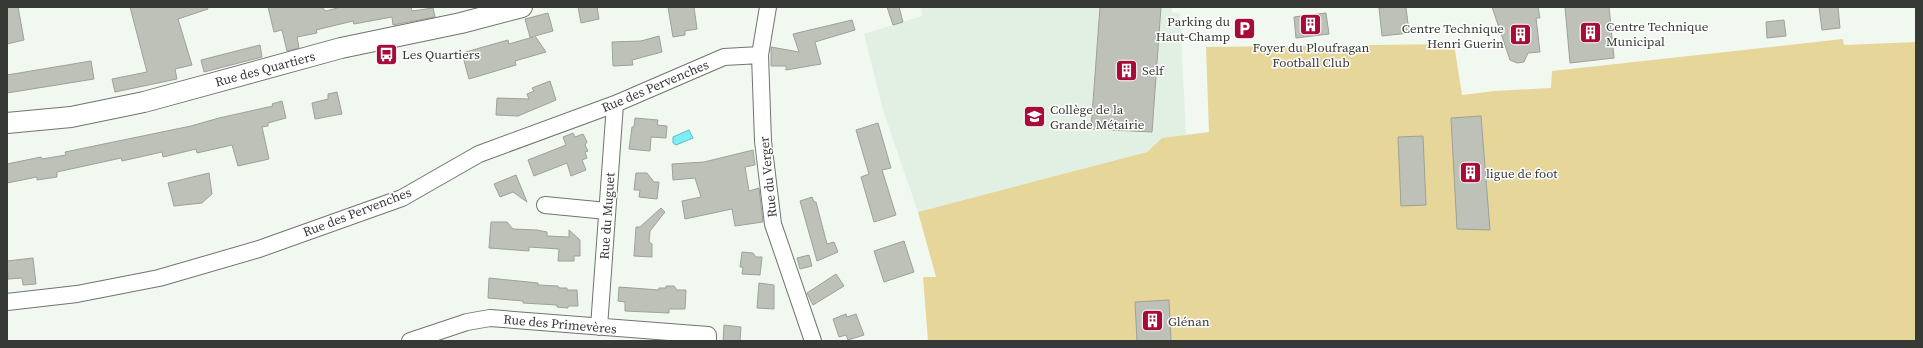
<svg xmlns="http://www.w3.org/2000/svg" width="1923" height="348" font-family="'Source Serif 4',serif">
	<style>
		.built { fill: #e1f0e2 }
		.green { fill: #e7d699 }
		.water { fill: #7beff7; stroke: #66b8bd }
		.building { fill: #bec1b8; stroke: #9ea198 }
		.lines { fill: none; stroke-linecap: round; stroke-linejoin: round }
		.minor-casing { stroke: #6e756e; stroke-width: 18 }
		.major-casing { stroke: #6e756e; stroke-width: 22 }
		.minor { stroke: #fff; stroke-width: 16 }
		.major { stroke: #fff; stroke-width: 20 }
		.labels { text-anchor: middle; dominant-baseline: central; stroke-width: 3; stroke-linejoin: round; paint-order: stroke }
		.poi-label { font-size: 13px; fill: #363936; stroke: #fff; text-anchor: start }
		.street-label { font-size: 13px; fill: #363936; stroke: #fff }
	</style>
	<rect width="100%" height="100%" fill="#f0f8f0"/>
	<path class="built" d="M 921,7 L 1172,7 L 1172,12 L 1180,14 L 1186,135 L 1162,138 L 1147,152 L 918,212 L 883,110 L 864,34 L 922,16 Z"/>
	<path class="green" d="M 1843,39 L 1844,45 L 1916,42 L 1916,341 L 928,341 L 923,277 L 936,277 L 918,212 L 1147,152 L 1162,138 L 1209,132 L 1206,47 L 1454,44 L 1462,95 L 1495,91 L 1551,88 L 1552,71 Z"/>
	<path class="water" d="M 689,130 L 693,138 L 676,145 L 673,143 L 673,137 Z"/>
	<path class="building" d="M 7,7 L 18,7 L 24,40 L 7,44 Z
		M 130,7 L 207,7 L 208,9 L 178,19 L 192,65 L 175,69 L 177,79 L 115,92 L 112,79 L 147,72 Z
		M 268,7 L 321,7 L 326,11 L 341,7 L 411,7 L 412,11 L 433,8 L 435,17 L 393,25 L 392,17 L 354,24 L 353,21 L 316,30 L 317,33 L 297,37 L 299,48 L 287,51 L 282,30 L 274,32 Z
		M 578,7 L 597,7 L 599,19 L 581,23 Z
		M 668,7 L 694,7 L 697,29 L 685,31 L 685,35 L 673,37 Z
		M 887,7 L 899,7 L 903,22 L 893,25 Z
		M 1100,7 L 1161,7 L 1152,132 L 1091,129 Z
		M 1393,7 L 1406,7 L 1409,33 L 1382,36 L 1379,8 Z
		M 1492,7 L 1538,7 L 1540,18 L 1536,18 L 1540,52 L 1528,53 L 1524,62 L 1517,63 L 1510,60 Z
		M 1565,7 L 1609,7 L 1614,58 L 1570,63 Z
		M 1819,7 L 1838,7 L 1840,28 L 1822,30 Z
		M 548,13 L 553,31 L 535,36 L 546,52 L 515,61 L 516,65 L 469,79 L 462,53 L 508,40 L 509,44 L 533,37 L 530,37 L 525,19 Z
		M 1326,13 L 1329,34 L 1296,38 L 1294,17 Z
		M 852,20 L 855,30 L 815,42 L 821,64 L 786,70 L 786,66 L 771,66 L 771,47 L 799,52 L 793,34 Z
		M 1784,20 L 1786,36 L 1767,38 L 1766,22 Z
		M 659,36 L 662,52 L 632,60 L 633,65 L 613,66 L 612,42 L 641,41 Z
		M 260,45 L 262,57 L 204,72 L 201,60 Z
		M 91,61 L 94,79 L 7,93 L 7,75 Z
		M 550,81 L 556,100 L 518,116 L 496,115 L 497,98 L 529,99 L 527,94 L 534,91 L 532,88 Z
		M 337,92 L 342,114 L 315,119 L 312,103 L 328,99 L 328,94 Z
		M 282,101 L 286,118 L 268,123 L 268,126 L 262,127 L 269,159 L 238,166 L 232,145 L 197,153 L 196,149 L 163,157 L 162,152 L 122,161 L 121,158 L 57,172 L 57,177 L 37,180 L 37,177 L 7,183 L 7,164 L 41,157 L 42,159 L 66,155 L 65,152 L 191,126 L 219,118 L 273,106 L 272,104 Z
		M 1481,116 L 1490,230 L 1457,229 L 1451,118 Z
		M 635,118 L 658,120 L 657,125 L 667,126 L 666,138 L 651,137 L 650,151 L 629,149 L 632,127 L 634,127 Z
		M 878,123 L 891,168 L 882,170 L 896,215 L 874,222 L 861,177 L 869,174 L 856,130 Z
		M 573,133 L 575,137 L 583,134 L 587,142 L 585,145 L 588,151 L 585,152 L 587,158 L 582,160 L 586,170 L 571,176 L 567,163 L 534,176 L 528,160 L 566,145 L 563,137 Z
		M 1423,136 L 1426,205 L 1401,206 L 1398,137 Z
		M 753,150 L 755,165 L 745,167 L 749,191 L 759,188 L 763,222 L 735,226 L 732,209 L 685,219 L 682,201 L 701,197 L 695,178 L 673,180 L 672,164 L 704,162 Z
		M 209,173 L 212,194 L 202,203 L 174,206 L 168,183 Z
		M 636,173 L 647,173 L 654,182 L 659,182 L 657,199 L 639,197 L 640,190 L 634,190 Z
		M 516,175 L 527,202 L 513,192 L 500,197 L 494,184 Z
		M 812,197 L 814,202 L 816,202 L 827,244 L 834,242 L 838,252 L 817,261 L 800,201 Z
		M 661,208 L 665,212 L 650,231 L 649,242 L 652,244 L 652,257 L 634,256 L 636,227 L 640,227 Z
		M 491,222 L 507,222 L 513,229 L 537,230 L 547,232 L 547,236 L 569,237 L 569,230 L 580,240 L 580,256 L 574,256 L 574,261 L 558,261 L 559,249 L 529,247 L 529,251 L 489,248 Z
		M 904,241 L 914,272 L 884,282 L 874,251 Z
		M 742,252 L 753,253 L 756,257 L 762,257 L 760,275 L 742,274 L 743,267 L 740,267 Z
		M 809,255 L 812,266 L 800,269 L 797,258 Z
		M 33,258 L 36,284 L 23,285 L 22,278 L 8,279 L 7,261 Z
		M 836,274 L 844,286 L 813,305 L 807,293 Z
		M 489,278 L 538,283 L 538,285 L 558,286 L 559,288 L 567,288 L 567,290 L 577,290 L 578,306 L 568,306 L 568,308 L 557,307 L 557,305 L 523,303 L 523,301 L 488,298 Z
		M 759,283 L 774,285 L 774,309 L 757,308 Z
		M 666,286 L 674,286 L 677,290 L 686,290 L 685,309 L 669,309 L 669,313 L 625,311 L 625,302 L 618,301 L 619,287 L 659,290 L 659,288 L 666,288 Z
		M 1169,300 L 1171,341 L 1137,341 L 1135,302 Z
		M 846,314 L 847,317 L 856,314 L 864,335 L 848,340 L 846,335 L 839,337 L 833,319 Z
		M 724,325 L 741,327 L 740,341 L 723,341 Z"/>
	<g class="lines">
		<defs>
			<path id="minor" d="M 768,7 L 760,55 L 763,141 L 773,224 L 813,341
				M 545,205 L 607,211
				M 7,302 L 77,294 L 159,278 L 259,249 L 402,198 L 479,154 L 615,104 L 724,57 L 760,55
				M 599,327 L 615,104
				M 410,341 L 467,322 L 490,318 L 708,335 L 708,341"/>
			<path id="major" d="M 7,123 L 71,117 L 144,102 L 341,48 L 461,23 L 522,7"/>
		</defs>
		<use href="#minor" class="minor-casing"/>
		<use href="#major" class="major-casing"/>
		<use href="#minor" class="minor"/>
		<use href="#major" class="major"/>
	</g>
	<defs>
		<symbol id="building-square" viewBox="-11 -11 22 22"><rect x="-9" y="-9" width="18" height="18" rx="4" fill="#a60b39" stroke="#fff"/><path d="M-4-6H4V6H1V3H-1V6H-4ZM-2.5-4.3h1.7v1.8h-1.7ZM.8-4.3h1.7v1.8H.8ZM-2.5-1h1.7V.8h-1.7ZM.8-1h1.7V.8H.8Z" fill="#fff"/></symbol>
		<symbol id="parking-square" viewBox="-11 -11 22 22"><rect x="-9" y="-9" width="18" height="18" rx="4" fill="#a60b39" stroke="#fff"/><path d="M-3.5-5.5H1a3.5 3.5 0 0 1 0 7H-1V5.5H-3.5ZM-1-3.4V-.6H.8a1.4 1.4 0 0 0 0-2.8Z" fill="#fff"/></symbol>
		<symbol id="bus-square" viewBox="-11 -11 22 22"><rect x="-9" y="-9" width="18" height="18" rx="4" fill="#a60b39" stroke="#fff"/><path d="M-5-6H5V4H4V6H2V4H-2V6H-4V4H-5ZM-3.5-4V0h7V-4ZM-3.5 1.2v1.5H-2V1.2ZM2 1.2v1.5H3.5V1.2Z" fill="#fff"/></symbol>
		<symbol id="school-square" viewBox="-11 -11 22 22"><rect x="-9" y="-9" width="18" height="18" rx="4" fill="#a60b39" stroke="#fff"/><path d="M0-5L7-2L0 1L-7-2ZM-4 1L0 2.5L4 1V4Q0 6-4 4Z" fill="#fff"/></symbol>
	</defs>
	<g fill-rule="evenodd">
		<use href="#building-square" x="1298" y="12" width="25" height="25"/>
		<use href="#parking-square" x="1232" y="16" width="25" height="25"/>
		<use href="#building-square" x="1578" y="20" width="25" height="25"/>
		<use href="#building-square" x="1508" y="22" width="25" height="25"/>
		<use href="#bus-square" x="374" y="42" width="25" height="25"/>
		<use href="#building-square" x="1114" y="58" width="25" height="25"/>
		<use href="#school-square" x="1022" y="104" width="25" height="25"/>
		<use href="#building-square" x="1458" y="160" width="25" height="25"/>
		<use href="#building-square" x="1140" y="308" width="25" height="25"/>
	</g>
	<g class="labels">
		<g class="poi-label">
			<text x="1230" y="21" text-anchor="end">Parking du<tspan x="1230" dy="15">Haut-Champ</tspan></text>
			<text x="1606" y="26">Centre Technique<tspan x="1606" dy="15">Municipal</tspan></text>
			<text x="1504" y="28" text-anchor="end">Centre Technique<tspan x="1504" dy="15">Henri Guerin</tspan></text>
			<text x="1311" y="47" text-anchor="middle">Foyer du Ploufragan<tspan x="1311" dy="15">Football Club</tspan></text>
			<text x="402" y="54">Les Quartiers</text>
			<text x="1142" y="70">Self</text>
			<text x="1050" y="109">Collège de la<tspan x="1050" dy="15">Grande Métairie</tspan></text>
			<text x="1486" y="173">ligue de foot</text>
			<text x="1168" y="321">Glénan</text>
		</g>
		<g class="street-label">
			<text transform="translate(265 69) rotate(-15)">Rue des Quartiers</text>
			<text transform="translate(655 86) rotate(-23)">Rue des Pervenches</text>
			<text transform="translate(768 177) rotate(-96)">Rue du Verger</text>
			<text transform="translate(357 212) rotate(-21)">Rue des Pervenches</text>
			<text transform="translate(607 216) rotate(-86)">Rue du Muguet</text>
			<text transform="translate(560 324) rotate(5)">Rue des Primevères</text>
		</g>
	</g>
	<rect width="1923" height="348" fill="none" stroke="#363936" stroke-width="16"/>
</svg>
